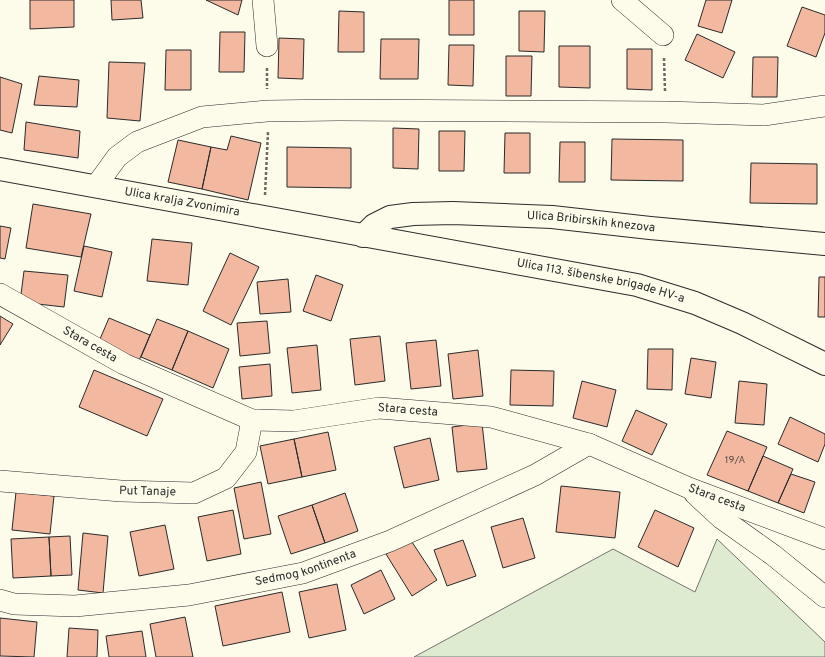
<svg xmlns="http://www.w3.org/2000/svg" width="825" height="657" font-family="Overpass,sans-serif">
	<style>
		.green { fill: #deebd1; stroke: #74746e }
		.building { fill: #f2b8a0; stroke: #2b2b2b }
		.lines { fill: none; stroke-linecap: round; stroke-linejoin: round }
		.minor-casing { stroke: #2b2b2b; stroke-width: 22 }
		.tertiary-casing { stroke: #2b2b2b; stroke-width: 24 }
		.secondary-casing { stroke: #2b2b2b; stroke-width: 24 }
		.path { stroke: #6a6964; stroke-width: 2.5; stroke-dasharray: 3 2; stroke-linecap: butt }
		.minor { stroke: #fdfbea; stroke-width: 21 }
		.tertiary { stroke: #fdfbea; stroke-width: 22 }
		.secondary { stroke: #fdfbea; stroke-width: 22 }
		.labels { text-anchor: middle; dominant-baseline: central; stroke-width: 3; stroke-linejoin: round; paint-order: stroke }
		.number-label { font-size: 10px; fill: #5d4e48 }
		.street-label { font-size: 12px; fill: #2b2b2b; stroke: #fdfbea }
	</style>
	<rect width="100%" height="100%" fill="#fdfbea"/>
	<path class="green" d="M 717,539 L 825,642 L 825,657 L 414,657 L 613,549 L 695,592 Z"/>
	<path class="building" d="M 30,0 L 74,0 L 74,27 L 30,29 Z
		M 111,0 L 141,0 L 143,18 L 112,20 Z
		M 206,0 L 242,0 L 238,15 Z
		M 449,0 L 474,0 L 474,35 L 449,35 Z
		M 706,0 L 732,0 L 722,33 L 698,26 Z
		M 802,7 L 825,15 L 825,33 L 816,57 L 787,46 Z
		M 339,11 L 364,12 L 364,52 L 338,52 Z
		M 519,11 L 545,11 L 544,52 L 519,51 Z
		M 220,32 L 245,32 L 244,72 L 219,72 Z
		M 697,34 L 735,52 L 723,78 L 685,60 Z
		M 279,38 L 304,39 L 303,79 L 278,78 Z
		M 381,39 L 419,39 L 418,79 L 380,79 Z
		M 449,45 L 474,45 L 473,86 L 448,85 Z
		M 559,46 L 590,46 L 590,88 L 559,87 Z
		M 627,49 L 652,49 L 652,90 L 627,89 Z
		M 166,50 L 191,50 L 191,90 L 165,90 Z
		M 506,56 L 532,56 L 531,96 L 506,96 Z
		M 753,57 L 778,57 L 777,97 L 752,97 Z
		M 109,62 L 145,63 L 140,121 L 107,118 Z
		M 39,76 L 79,80 L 77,107 L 34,105 Z
		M 0,77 L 22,84 L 12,133 L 0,130 Z
		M 26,122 L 80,131 L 78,158 L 24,150 Z
		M 393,128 L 419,129 L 418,169 L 393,168 Z
		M 439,131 L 465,131 L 464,171 L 439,171 Z
		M 505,133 L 530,133 L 530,173 L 504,173 Z
		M 231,136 L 261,143 L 248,200 L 202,189 L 211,147 L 227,150 Z
		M 612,139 L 683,140 L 683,181 L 611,180 Z
		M 178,140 L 211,147 L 202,189 L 168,182 Z
		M 560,142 L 585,142 L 585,182 L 559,182 Z
		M 287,147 L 351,148 L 351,188 L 287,187 Z
		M 751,163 L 817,164 L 817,204 L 750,203 Z
		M 33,204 L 91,214 L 81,257 L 26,248 Z
		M 0,226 L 11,228 L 5,259 L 0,258 Z
		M 152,239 L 192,243 L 188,285 L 147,281 Z
		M 84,246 L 112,252 L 102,297 L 74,291 Z
		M 230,253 L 259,267 L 231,325 L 203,311 Z
		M 24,271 L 68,275 L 64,307 L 20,302 Z
		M 316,275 L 343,285 L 331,321 L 303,311 Z
		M 819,277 L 825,277 L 825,317 L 818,317 Z
		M 288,279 L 291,312 L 260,314 L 257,282 Z
		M 0,316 L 13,324 L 0,345 Z
		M 109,318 L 150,335 L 138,363 L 97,346 Z
		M 157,319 L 188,331 L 172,370 L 141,357 Z
		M 267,321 L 270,353 L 240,356 L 237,323 Z
		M 188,331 L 229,349 L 213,388 L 172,370 Z
		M 380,336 L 385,381 L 355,385 L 350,339 Z
		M 436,340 L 441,386 L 411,389 L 406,343 Z
		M 317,345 L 321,390 L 292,393 L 287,348 Z
		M 648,349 L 673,349 L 672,390 L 647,389 Z
		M 478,350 L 483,396 L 453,399 L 448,354 Z
		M 691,358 L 716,362 L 711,398 L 685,394 Z
		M 270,364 L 272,396 L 242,399 L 239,367 Z
		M 94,370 L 163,399 L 147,436 L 79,407 Z
		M 511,370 L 554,371 L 553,406 L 510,405 Z
		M 582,381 L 616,390 L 607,427 L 573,418 Z
		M 739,381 L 767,384 L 764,425 L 735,423 Z
		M 636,410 L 667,424 L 652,455 L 622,441 Z
		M 790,417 L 825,434 L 825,444 L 818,462 L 778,444 Z
		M 482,423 L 487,469 L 457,472 L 452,427 Z
		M 727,431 L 767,447 L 748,491 L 707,475 Z
		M 328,432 L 336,470 L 302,477 L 294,439 Z
		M 430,438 L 439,480 L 404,488 L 394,447 Z
		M 294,439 L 302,477 L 268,484 L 260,446 Z
		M 763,456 L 793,469 L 778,503 L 748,491 Z
		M 791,474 L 815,482 L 804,513 L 778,503 Z
		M 261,482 L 271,534 L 244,539 L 234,488 Z
		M 561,486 L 620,492 L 615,538 L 556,532 Z
		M 16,492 L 54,496 L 50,534 L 12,530 Z
		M 345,493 L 358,531 L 325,543 L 312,505 Z
		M 312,505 L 325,543 L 291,554 L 278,516 Z
		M 233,510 L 241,554 L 207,561 L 198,517 Z
		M 655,510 L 694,528 L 678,567 L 638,547 Z
		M 523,518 L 535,558 L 503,568 L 491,527 Z
		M 165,525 L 174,569 L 139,576 L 130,532 Z
		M 83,533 L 108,536 L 103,593 L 78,590 Z
		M 70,536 L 72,575 L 51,576 L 49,537 Z
		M 49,537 L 51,576 L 13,578 L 11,539 Z
		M 410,539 L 437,580 L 412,596 L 386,554 Z
		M 463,540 L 476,576 L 447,586 L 434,550 Z
		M 381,570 L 395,599 L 364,614 L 351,585 Z
		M 337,584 L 346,630 L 309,638 L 299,592 Z
		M 282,592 L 290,632 L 223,646 L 215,606 Z
		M 185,617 L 193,657 L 156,657 L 150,624 Z
		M 0,618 L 37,622 L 34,657 L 0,656 Z
		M 69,628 L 98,630 L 97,657 L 67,657 Z
		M 142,631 L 146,657 L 109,657 L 106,636 Z"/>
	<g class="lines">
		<defs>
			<g id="minor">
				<path d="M 263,0 L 267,46"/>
				<path d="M 622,0 L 663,35"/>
				<path d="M 96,186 L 117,157 L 137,142 L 202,117 L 267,111 L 338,110 L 666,112 L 764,115 L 825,106"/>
				<path id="s1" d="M 0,294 L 124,364 L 252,420 L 294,421 L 379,408 L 491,417 L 589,444 L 689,488 L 825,539"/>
				<path id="s2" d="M 0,481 L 121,491 L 194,493 L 226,478 L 246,452 L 252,420"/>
				<path d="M 695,494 L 721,518 L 773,555 L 825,597"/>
				<path id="s3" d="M 0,600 L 14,604 L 75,606 L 189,595 L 303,573 L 390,541 L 535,475 L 589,444"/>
			</g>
			<g id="tertiary">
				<path id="s4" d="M 363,236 L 374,225 L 390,217 L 413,214 L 453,213 L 552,217 L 650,228 L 825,244"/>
			</g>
			<g id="secondary">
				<path id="s5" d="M 0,169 L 637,285 L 695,303 L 742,323 L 825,364"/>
			</g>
		</defs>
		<use href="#minor" class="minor-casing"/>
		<use href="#tertiary" class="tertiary-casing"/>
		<use href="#secondary" class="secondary-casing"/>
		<path class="path" d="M 664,58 L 665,91
			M 267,68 L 267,89
			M 265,195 L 268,132"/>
		<use href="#minor" class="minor"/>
		<use href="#tertiary" class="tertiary"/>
		<use href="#secondary" class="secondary"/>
	</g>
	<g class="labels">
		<g class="number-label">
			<text x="735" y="460">19/A</text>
		</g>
		<g class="street-label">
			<text stroke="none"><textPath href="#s5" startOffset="185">Ulica kralja Zvonimira</textPath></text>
			<text stroke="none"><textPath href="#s4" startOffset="235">Ulica Bribirskih knezova</textPath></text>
			<text stroke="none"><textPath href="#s5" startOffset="611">Ulica 113. šibenske brigade HV-a</textPath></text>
			<text stroke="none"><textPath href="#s1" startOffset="103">Stara cesta</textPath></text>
			<text stroke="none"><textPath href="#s1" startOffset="439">Stara cesta</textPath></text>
			<text stroke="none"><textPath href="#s2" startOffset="148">Put Tanaje</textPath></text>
			<text stroke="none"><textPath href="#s1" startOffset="763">Stara cesta</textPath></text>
			<text stroke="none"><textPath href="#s3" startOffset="310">Sedmog kontinenta</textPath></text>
		</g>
	</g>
</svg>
